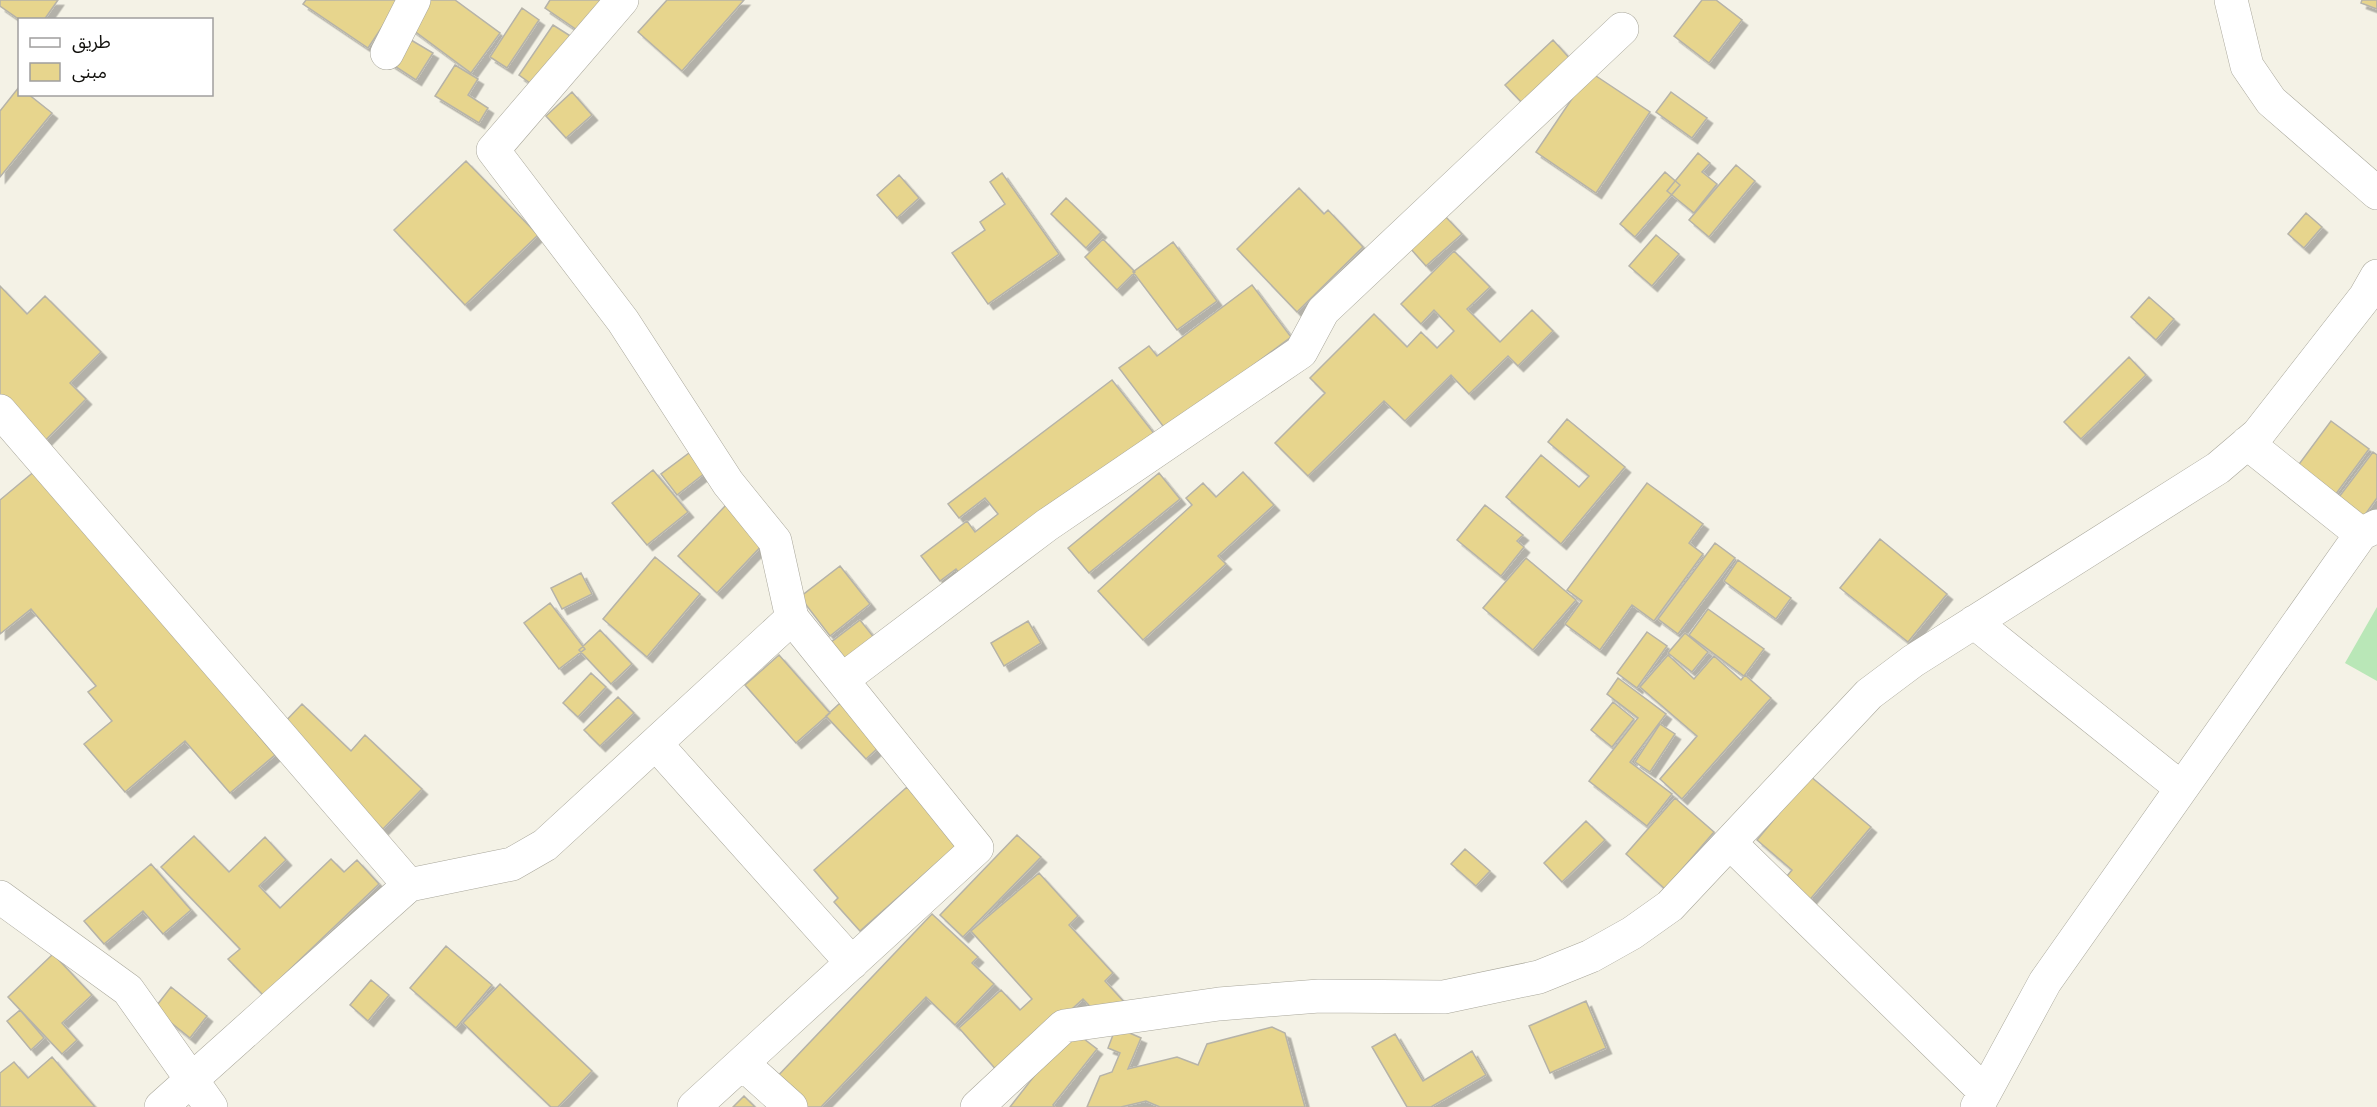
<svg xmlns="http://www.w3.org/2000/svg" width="2377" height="1107" font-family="'Roboto Condensed','Noto Sans Arabic',sans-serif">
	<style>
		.green { fill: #b9e7b7 }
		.building { fill: #e7d58d; stroke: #b6b3a8; stroke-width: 1.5; filter: url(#shadow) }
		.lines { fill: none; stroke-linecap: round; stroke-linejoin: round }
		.street-casing { stroke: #a9a79b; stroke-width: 34 }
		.secondary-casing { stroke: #a9a79b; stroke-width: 34 }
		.street { stroke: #fff; stroke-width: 33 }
		.secondary { stroke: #fff; stroke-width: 33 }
	</style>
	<defs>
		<filter id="shadow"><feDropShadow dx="5.5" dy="5.5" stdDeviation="0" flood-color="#0004"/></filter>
	</defs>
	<rect width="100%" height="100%" fill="#f4f2e6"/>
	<path class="green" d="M 2377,607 L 2377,681 L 2345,663 Z"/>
	<path class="building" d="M 0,0 L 58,0 L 44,20 L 20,20 L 0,6 Z
		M 306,0 L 400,0 L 368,48 L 303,4 Z
		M 429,0 L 455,0 L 500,33 L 471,73 L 409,27 Z
		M 550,0 L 601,0 L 580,32 L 545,8 Z
		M 667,0 L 744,0 L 682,71 L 638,32 Z
		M 1702,0 L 1716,0 L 1742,20 L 1709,63 L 1674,36 Z
		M 2362,0 L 2377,0 L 2377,9 L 2361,3 Z
		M 522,8 L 539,20 L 507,68 L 490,57 Z
		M 553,25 L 572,37 L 537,88 L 519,75 Z
		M 406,37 L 433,53 L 416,80 L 390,63 Z
		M 1553,40 L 1573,62 L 1525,106 L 1505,85 Z
		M 455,65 L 478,79 L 468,95 L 488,108 L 479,123 L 435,96 Z
		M 1590,72 L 1650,112 L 1596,193 L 1536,152 Z
		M 19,87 L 20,94 L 28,94 L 52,113 L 0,177 L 0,111 Z
		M 572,92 L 592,115 L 566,138 L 546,116 Z
		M 1671,92 L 1707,118 L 1692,138 L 1656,112 Z
		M 1698,153 L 1710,163 L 1702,172 L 1717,184 L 1694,213 L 1667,191 Z
		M 466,161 L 538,235 L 465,305 L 394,230 Z
		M 1736,165 L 1755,181 L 1709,237 L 1689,220 Z
		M 1665,172 L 1680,185 L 1635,237 L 1620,224 Z
		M 1002,173 L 1059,254 L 988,304 L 952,253 L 985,230 L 980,222 L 1005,204 L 990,182 Z
		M 899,175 L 919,198 L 897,218 L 877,195 Z
		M 1299,188 L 1324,214 L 1328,210 L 1363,247 L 1297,312 L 1237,249 Z
		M 1066,198 L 1101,232 L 1086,248 L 1051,214 Z
		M 2306,213 L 2322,227 L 2304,248 L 2288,234 Z
		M 1445,216 L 1462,234 L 1426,266 L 1410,248 Z
		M 1656,235 L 1679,254 L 1652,286 L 1629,266 Z
		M 1103,239 L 1135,272 L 1117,290 L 1085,257 Z
		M 1173,242 L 1217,301 L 1177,330 L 1133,272 Z
		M 1454,251 L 1490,287 L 1467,309 L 1500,342 L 1532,310 L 1553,331 L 1518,366 L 1508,356 L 1469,394 L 1451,375 L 1405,421 L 1384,401 L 1308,476 L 1275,443 L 1325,393 L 1310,378 L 1374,314 L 1407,347 L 1421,332 L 1437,348 L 1454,331 L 1434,310 L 1421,324 L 1401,304 Z
		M 1252,285 L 1291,337 L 1166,430 L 1119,368 L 1149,346 L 1157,356 Z
		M 0,286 L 27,314 L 45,296 L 101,352 L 70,383 L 86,399 L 34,452 L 0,418 Z
		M 2149,297 L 2174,319 L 2156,340 L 2131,317 Z
		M 2129,357 L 2146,375 L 2081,439 L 2064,422 Z
		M 1112,380 L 1156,436 L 959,573 L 956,569 L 940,581 L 921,556 L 967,521 L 975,532 L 998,514 L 985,498 L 959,518 L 948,504 Z
		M 1567,419 L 1625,467 L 1561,544 L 1506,497 L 1541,455 L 1579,487 L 1589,476 L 1548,442 Z
		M 2331,421 L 2369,449 L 2330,502 L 2291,475 Z
		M 2373,452 L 2377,455 L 2377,498 L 2359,523 L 2333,505 Z
		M 689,453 L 705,473 L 677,495 L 661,474 Z
		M 36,470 L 275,755 L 230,793 L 185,741 L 125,792 L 84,744 L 112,721 L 88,692 L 96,686 L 31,609 L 0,634 L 0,500 Z
		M 653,470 L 688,512 L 647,545 L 612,503 Z
		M 1243,472 L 1274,505 L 1218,556 L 1226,564 L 1143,640 L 1098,591 L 1192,505 L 1186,498 L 1203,483 L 1216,497 Z
		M 1159,473 L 1180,499 L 1089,573 L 1068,548 Z
		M 1647,483 L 1703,524 L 1689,543 L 1703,554 L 1654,621 L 1632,605 L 1600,650 L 1565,624 L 1582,601 L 1567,590 Z
		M 726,505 L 765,542 L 717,593 L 678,556 Z
		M 1485,505 L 1523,535 L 1517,541 L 1524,547 L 1501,576 L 1457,540 Z
		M 1880,539 L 1947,594 L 1908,642 L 1840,588 Z
		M 1715,543 L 1735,558 L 1678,634 L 1658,619 Z
		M 655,557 L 700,594 L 647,657 L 603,619 Z
		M 1526,558 L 1576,600 L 1533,650 L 1483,608 Z
		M 1738,560 L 1791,598 L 1776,619 L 1724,581 Z
		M 840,566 L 870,604 L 830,636 L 800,597 Z
		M 581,573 L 592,594 L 562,609 L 551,588 Z
		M 550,603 L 585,649 L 559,669 L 524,623 Z
		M 1708,609 L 1764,649 L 1744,676 L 1689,635 Z
		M 860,620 L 876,640 L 846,663 L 830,643 Z
		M 1028,621 L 1041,643 L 1004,666 L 991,643 Z
		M 600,630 L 632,664 L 611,684 L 579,650 Z
		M 1647,632 L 1667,646 L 1637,688 L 1617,673 Z
		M 1685,633 L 1708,652 L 1692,672 L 1668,653 Z
		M 779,655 L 830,713 L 796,743 L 745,685 Z
		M 1668,655 L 1694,679 L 1714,656 L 1741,680 L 1745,675 L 1771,698 L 1682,799 L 1660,779 L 1697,736 L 1640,687 Z
		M 591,673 L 606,687 L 578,717 L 563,703 Z
		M 1618,678 L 1666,714 L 1630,762 L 1672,794 L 1647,826 L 1589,781 L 1638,718 L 1607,694 Z
		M 618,697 L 634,713 L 600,746 L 584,730 Z
		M 1613,702 L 1634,719 L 1612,747 L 1591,730 Z
		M 840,703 L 880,746 L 866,759 L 826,716 Z
		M 302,704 L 351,751 L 365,735 L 422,789 L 383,829 L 278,729 Z
		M 1660,724 L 1675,734 L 1650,772 L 1635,762 Z
		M 1810,776 L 1871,827 L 1797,915 L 1772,894 L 1792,870 L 1757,840 Z
		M 907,787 L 958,844 L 860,931 L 834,902 L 838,898 L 814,870 Z
		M 1675,798 L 1714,832 L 1665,889 L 1626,854 Z
		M 1586,821 L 1605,840 L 1562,882 L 1544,863 Z
		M 1017,835 L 1041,857 L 963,937 L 940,915 Z
		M 194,836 L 229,872 L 265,837 L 286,860 L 259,886 L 280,908 L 331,859 L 344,872 L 357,860 L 379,884 L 263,995 L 228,959 L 240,949 L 161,867 Z
		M 1465,849 L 1490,871 L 1476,886 L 1451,864 Z
		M 151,864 L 191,910 L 163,934 L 143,911 L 104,944 L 84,921 Z
		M 1039,873 L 1078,916 L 1069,925 L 1113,973 L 1105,981 L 1125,1003 L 1104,1021 L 1083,999 L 1000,1074 L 959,1028 L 1001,990 L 1020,1010 L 1032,999 L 971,931 Z
		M 932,914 L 978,957 L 972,963 L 994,984 L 955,1025 L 926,997 L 821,1107 L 801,1107 L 773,1081 Z
		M 446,946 L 492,985 L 456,1028 L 410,988 Z
		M 53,954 L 92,995 L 62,1023 L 77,1040 L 62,1054 L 8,997 Z
		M 371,980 L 389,995 L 368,1021 L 350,1005 Z
		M 500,984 L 592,1071 L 558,1107 L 551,1107 L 463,1023 Z
		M 171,987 L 207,1016 L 190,1038 L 154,1009 Z
		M 1586,1001 L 1606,1048 L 1550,1073 L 1529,1026 Z
		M 20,1010 L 44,1038 L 31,1050 L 7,1021 Z
		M 1116,1027 L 1141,1038 L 1128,1069 L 1177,1057 L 1198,1065 L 1207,1044 L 1272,1027 L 1285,1033 L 1305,1107 L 1160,1107 L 1146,1101 L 1121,1107 L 1087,1107 L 1100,1076 L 1112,1072 L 1120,1053 L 1108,1048 Z
		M 1071,1029 L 1097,1049 L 1053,1105 L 1055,1107 L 1010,1107 Z
		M 1395,1034 L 1423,1081 L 1472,1051 L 1486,1075 L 1431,1107 L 1407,1107 L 1372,1047 Z
		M 52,1057 L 95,1107 L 0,1107 L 0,1073 L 14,1062 L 28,1078 Z
		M 744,1096 L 755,1107 L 733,1107 Z"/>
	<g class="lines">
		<defs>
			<path id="street" d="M 622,0 L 493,150 L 623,321 L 728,483 L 775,541 L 792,618 L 977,848 L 694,1107
				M 2231,0 L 2247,66 L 2271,101 L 2377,193
				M 387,53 L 414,0
				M 0,411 L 409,885
				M 2247,443 L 2361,534
				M 1974,622 L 2180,787
				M 842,680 L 1047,525 L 1301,352 L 1323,311 L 1622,29
				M 656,744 L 852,963
				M 1730,843 L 1985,1092
				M 742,1063 L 791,1107
				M 977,1107 L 1064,1026 L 1219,1004 L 1319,996 L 1444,997 L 1539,977 L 1591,956 L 1632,933 L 1670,906 L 1869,694 L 1913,661 L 2218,468 L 2258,434 L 2365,297 L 2377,276
				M 1977,1107 L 2045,982 L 2361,534 L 2377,526"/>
			<path id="secondary" d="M 0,897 L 128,990 L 211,1107
				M 161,1107 L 409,885 L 512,864 L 545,845 L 792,618"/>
		</defs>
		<use href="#street" class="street-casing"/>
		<use href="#secondary" class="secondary-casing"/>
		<use href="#street" class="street"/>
		<use href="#secondary" class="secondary"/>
	</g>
	<rect x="18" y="18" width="195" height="78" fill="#ffffff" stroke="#a09f9e" stroke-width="1.5"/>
	<rect x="30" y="38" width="30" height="9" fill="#ffffff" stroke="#a09f9e" stroke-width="1.5"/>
	<text x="72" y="48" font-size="18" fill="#11100c">طريق</text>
	<rect x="30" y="63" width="30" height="18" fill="#e7d58d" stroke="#a09f9e" stroke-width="1.5"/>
	<text x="72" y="78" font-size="18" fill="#11100c">مبنى</text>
</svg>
